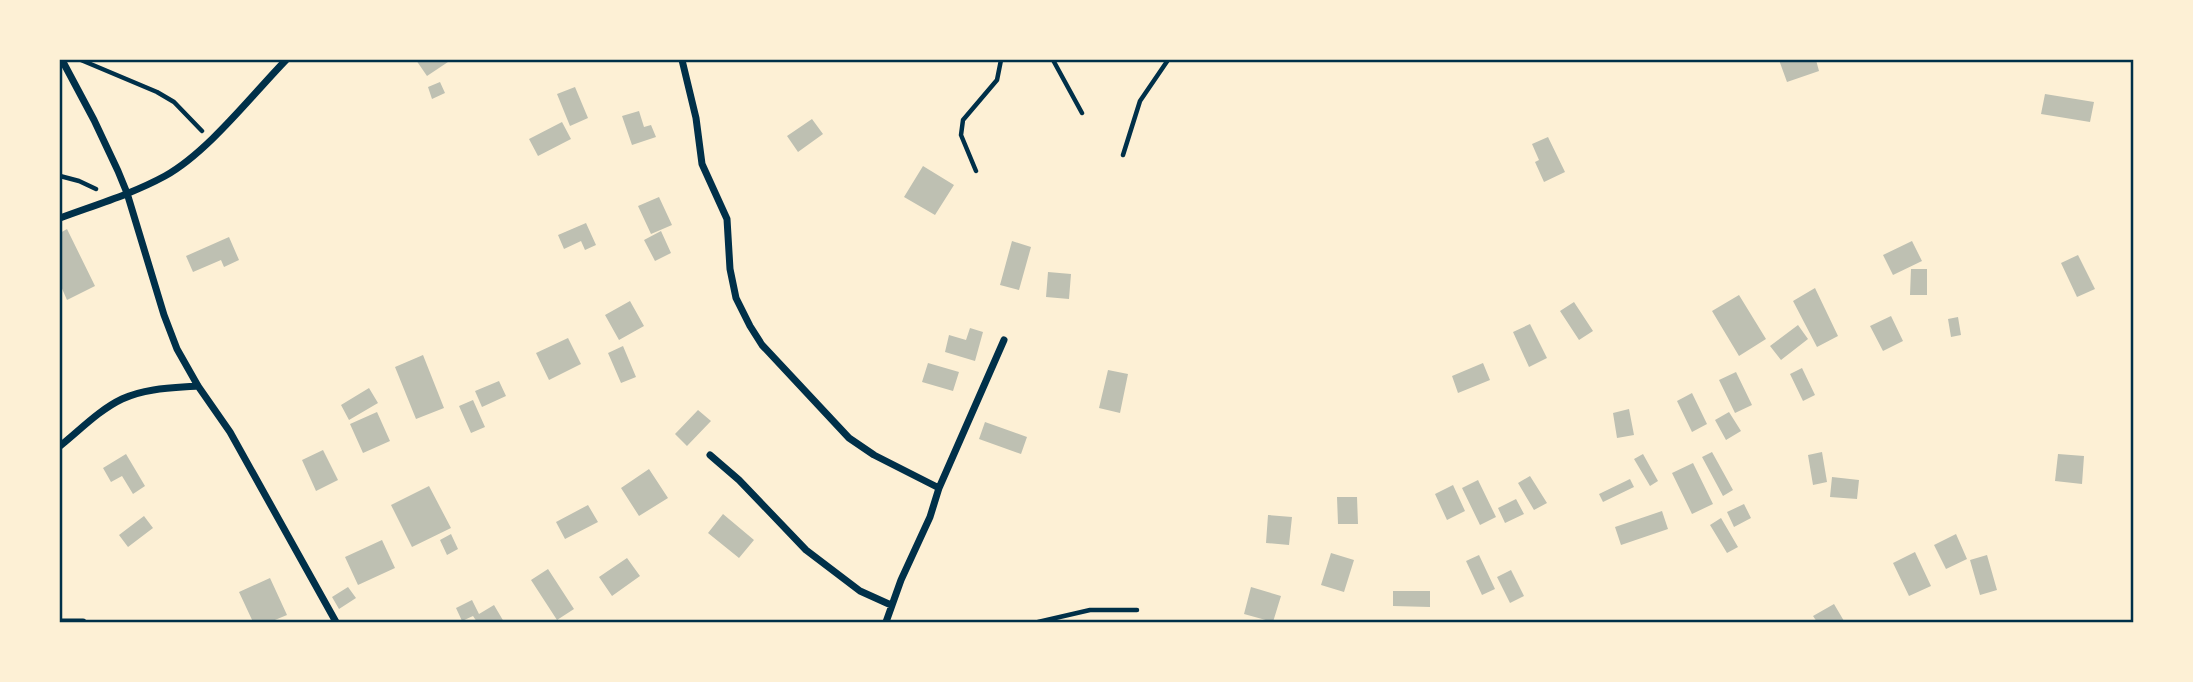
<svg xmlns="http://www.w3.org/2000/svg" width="2193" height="682" font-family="'Work Sans',sans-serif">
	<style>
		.building { fill: #bec0b2 }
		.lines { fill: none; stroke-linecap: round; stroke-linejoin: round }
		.path { stroke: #003049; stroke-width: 4.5 }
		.minor { stroke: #003049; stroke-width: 7 }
		.neatline { fill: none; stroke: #003049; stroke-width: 2.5 }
	</style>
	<rect width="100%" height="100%" fill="#fdf0d5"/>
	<path class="building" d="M 416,60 L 451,60 L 427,76 Z
		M 1779,60 L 1816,60 L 1819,71 L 1787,82 Z
		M 440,82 L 445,93 L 432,99 L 428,87 Z
		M 575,87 L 588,118 L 570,126 L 557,94 Z
		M 2045,94 L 2094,102 L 2090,122 L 2041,114 Z
		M 639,111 L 644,127 L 651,125 L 656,137 L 632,145 L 622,116 Z
		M 812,119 L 823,134 L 798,152 L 787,136 Z
		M 562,122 L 571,139 L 538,156 L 529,139 Z
		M 1548,137 L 1565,172 L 1544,182 L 1535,162 L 1539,160 L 1532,144 Z
		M 923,166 L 954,185 L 935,215 L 904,197 Z
		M 659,197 L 672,225 L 651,234 L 638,206 Z
		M 586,223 L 596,245 L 585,250 L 581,241 L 564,249 L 558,235 Z
		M 67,229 L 95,286 L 67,300 L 60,284 L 60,233 Z
		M 661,231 L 671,253 L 655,261 L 644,240 Z
		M 229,237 L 239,260 L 224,267 L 221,260 L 193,272 L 186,256 Z
		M 1012,241 L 1031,247 L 1019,290 L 1000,285 Z
		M 1912,241 L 1922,261 L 1893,275 L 1883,255 Z
		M 2078,255 L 2095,289 L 2077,297 L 2061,263 Z
		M 1911,269 L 1927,269 L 1927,295 L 1910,295 Z
		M 1048,272 L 1071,274 L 1069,299 L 1046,297 Z
		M 1815,288 L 1838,336 L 1817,347 L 1793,301 Z
		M 1739,295 L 1766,339 L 1739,356 L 1712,311 Z
		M 630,301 L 644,326 L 619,340 L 605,315 Z
		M 1574,302 L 1593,331 L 1579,340 L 1560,311 Z
		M 1891,316 L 1903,341 L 1883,351 L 1870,326 Z
		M 1958,317 L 1961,335 L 1951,337 L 1948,319 Z
		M 1530,324 L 1547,358 L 1529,367 L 1513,332 Z
		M 1798,325 L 1808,339 L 1781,360 L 1770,346 Z
		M 970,328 L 983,332 L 975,361 L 945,352 L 949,335 L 966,340 Z
		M 568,338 L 581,364 L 549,380 L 536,353 Z
		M 623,346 L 636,377 L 621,383 L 608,353 Z
		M 423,355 L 444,408 L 416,419 L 395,367 Z
		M 928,363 L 959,372 L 953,391 L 922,382 Z
		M 1483,363 L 1490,380 L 1458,393 L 1452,376 Z
		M 1802,368 L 1815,395 L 1803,401 L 1790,374 Z
		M 1108,370 L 1128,374 L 1120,413 L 1099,408 Z
		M 1736,372 L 1752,405 L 1735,413 L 1719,380 Z
		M 499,381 L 506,396 L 482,407 L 475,391 Z
		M 369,388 L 378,403 L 349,420 L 341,405 Z
		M 1692,393 L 1707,424 L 1692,432 L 1677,401 Z
		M 473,400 L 485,427 L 471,433 L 459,406 Z
		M 1629,409 L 1634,435 L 1617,438 L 1613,413 Z
		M 698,410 L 711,421 L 687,446 L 675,434 Z
		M 377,412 L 390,441 L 363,453 L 350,424 Z
		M 1729,412 L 1741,431 L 1726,440 L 1715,420 Z
		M 985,422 L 1027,437 L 1021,454 L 979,439 Z
		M 323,450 L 338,480 L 316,491 L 302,460 Z
		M 1712,452 L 1733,490 L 1723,496 L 1702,457 Z
		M 1822,452 L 1827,482 L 1813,485 L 1808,455 Z
		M 126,454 L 145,486 L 133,494 L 122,476 L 111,482 L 103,468 Z
		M 1643,454 L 1658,481 L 1650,486 L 1634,459 Z
		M 2058,454 L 2084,456 L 2082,484 L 2055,481 Z
		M 1693,463 L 1713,504 L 1692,514 L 1672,473 Z
		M 649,469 L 668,498 L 639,516 L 621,488 Z
		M 1530,476 L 1547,503 L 1534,510 L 1518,483 Z
		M 1832,477 L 1859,480 L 1857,499 L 1830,497 Z
		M 1630,479 L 1634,487 L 1603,502 L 1599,494 Z
		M 1478,480 L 1496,517 L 1480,525 L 1462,488 Z
		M 1453,485 L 1465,511 L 1447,520 L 1435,494 Z
		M 429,486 L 451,528 L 412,547 L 391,505 Z
		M 1337,497 L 1357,497 L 1358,524 L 1338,524 Z
		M 1516,499 L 1524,514 L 1505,523 L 1498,508 Z
		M 1744,504 L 1751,518 L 1734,527 L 1727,512 Z
		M 588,505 L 598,522 L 565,539 L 556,522 Z
		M 1662,511 L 1668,529 L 1621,545 L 1615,527 Z
		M 723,514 L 754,540 L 739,558 L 708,533 Z
		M 1268,515 L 1292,517 L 1289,545 L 1266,543 Z
		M 144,516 L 153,528 L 128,547 L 119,535 Z
		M 1721,518 L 1738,547 L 1727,553 L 1710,525 Z
		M 451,534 L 458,549 L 447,555 L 440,540 Z
		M 1956,534 L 1967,559 L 1946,569 L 1934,545 Z
		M 382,540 L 395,568 L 358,585 L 345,557 Z
		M 1915,552 L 1931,586 L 1909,596 L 1893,563 Z
		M 1331,553 L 1354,560 L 1344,592 L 1321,585 Z
		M 1479,555 L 1495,589 L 1482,595 L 1466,561 Z
		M 1987,555 L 1997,590 L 1980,595 L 1970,560 Z
		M 627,558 L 640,576 L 612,596 L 599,577 Z
		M 548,569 L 574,609 L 557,620 L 531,580 Z
		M 1511,570 L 1524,596 L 1510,603 L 1497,577 Z
		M 270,578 L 287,615 L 270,622 L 253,622 L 239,592 Z
		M 348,587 L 356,598 L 339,609 L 332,597 Z
		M 1251,587 L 1281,596 L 1273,622 L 1244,614 Z
		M 1393,591 L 1430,591 L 1430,607 L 1393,606 Z
		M 472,600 L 479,614 L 494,605 L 504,622 L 477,622 L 473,616 L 462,621 L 456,608 Z
		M 1834,604 L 1844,621 L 1840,622 L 1817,622 L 1813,616 Z"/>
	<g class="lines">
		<path class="path" d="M 81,60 L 157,92 L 174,102 L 202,131
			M 1053,60 L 1082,113
			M 1123,155 L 1140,101 L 1168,60
			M 976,171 L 961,135 L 963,120 L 997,80 L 1001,60
			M 60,176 L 79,181 L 96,189
			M 1038,622 L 1090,610 L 1137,610"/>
		<path class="minor" d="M 62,60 L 94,120 L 118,171 L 127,193 L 164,315 L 177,349 L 198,386 L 230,432 L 336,622
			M 682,60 L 696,118 L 702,164 L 727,219 L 730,269 L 736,298 L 750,326 L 762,345 L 849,438 L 874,455 L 939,488
			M 60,218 C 95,205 132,194 165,176 C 208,152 251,96 286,60
			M 60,446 C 80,430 99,410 122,399 C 146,388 172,388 198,386
			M 710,455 L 739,480 L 806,550 L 860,591 L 891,605
			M 60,622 L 83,622
			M 886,622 L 901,580 L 930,517 L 939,488 L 1004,340"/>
	</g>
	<rect width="2193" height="682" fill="none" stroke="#fdf0d5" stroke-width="122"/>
	<rect x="61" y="61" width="2071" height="560" class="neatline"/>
</svg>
